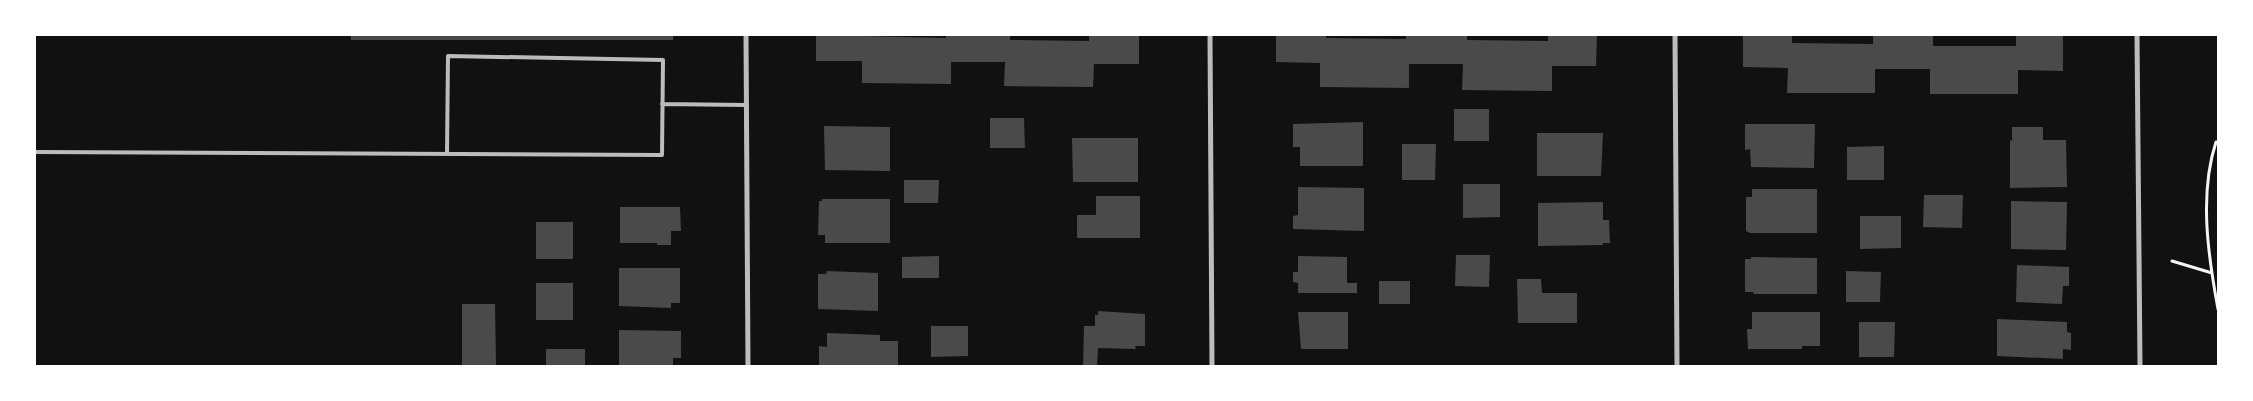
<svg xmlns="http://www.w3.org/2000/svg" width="2253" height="401" font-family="Ubuntu,sans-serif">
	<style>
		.building { fill: #4a4a4a }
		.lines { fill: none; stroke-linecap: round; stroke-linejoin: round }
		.path { stroke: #f5f5f5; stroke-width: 3 }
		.service { stroke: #bcbcbc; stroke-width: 4 }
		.minor { stroke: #bcbcbc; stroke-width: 5 }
	</style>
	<rect width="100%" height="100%" fill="#111"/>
	<path class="building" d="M 351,35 L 673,35 L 673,40 L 351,40 Z
		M 816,35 L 946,38 L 946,35 L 1010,35 L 1010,40 L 1089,41 L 1089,35 L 1139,35 L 1139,64 L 1094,64 L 1093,87 L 1004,86 L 1005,62 L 951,62 L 951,84 L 862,83 L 862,61 L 816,61 Z
		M 1276,35 L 1326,35 L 1326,38 L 1406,39 L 1406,35 L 1467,35 L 1467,40 L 1548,41 L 1548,35 L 1597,35 L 1596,66 L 1552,66 L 1552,91 L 1462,90 L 1463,64 L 1409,64 L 1409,88 L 1320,87 L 1320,63 L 1276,62 Z
		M 1743,35 L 1792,35 L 1792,43 L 1873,44 L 1873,35 L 1933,35 L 1933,46 L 2016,46 L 2016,35 L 2063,35 L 2063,71 L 2018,70 L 2018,94 L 1930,94 L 1930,69 L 1875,69 L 1875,93 L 1787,93 L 1788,68 L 1743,67 Z
		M 1454,109 L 1489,109 L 1489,141 L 1454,141 Z
		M 990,118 L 1024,118 L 1025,148 L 990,148 Z
		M 1363,122 L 1363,166 L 1300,166 L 1300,147 L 1293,147 L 1293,124 Z
		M 1745,124 L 1815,124 L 1814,168 L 1751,167 L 1750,149 L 1745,150 Z
		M 824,126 L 890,127 L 890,171 L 825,170 Z
		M 2012,127 L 2043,127 L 2043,140 L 2066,140 L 2067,187 L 2010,188 L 2010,140 L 2012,141 Z
		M 1537,133 L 1603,133 L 1601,176 L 1537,176 Z
		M 1072,138 L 1138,138 L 1138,182 L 1073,182 Z
		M 1402,144 L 1436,144 L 1435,180 L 1402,180 Z
		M 1884,146 L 1884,180 L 1847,180 L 1847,147 Z
		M 904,180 L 939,180 L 938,203 L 904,203 Z
		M 1463,184 L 1500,184 L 1500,217 L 1463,218 Z
		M 1298,187 L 1364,188 L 1364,231 L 1293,229 L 1293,216 L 1298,215 Z
		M 1752,189 L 1817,189 L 1817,233 L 1750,233 L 1746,231 L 1746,197 L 1752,197 Z
		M 1924,195 L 1963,195 L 1962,228 L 1923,227 Z
		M 1096,196 L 1140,196 L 1140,238 L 1077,238 L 1077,215 L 1096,215 Z
		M 822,199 L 890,199 L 890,243 L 825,243 L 825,235 L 818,235 L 819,201 L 822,201 Z
		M 2011,201 L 2067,202 L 2066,250 L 2011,249 Z
		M 1603,202 L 1603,220 L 1609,220 L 1610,243 L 1603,243 L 1603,245 L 1538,246 L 1538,203 Z
		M 620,207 L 680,207 L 681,231 L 671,231 L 671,245 L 657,245 L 657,243 L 620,243 Z
		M 1860,216 L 1901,216 L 1901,248 L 1860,249 Z
		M 536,222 L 573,222 L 573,259 L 536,259 Z
		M 1456,255 L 1490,255 L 1489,287 L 1455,286 Z
		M 939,256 L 939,278 L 902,278 L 902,257 Z
		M 1298,256 L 1347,257 L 1347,283 L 1357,283 L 1357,293 L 1298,293 L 1298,283 L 1293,282 L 1293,272 L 1298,272 Z
		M 1751,257 L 1817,258 L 1817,294 L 1754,294 L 1753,292 L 1745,292 L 1745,259 L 1751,259 Z
		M 2017,265 L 2069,267 L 2069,286 L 2063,286 L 2062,304 L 2016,302 Z
		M 619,268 L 680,268 L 680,303 L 671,303 L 671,308 L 619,306 Z
		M 827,271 L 878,273 L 878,311 L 818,309 L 818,274 L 826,274 Z
		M 1846,271 L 1881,272 L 1880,302 L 1846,302 Z
		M 1517,279 L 1541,279 L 1542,293 L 1577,293 L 1577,323 L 1518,323 Z
		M 1379,281 L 1410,281 L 1410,304 L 1379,304 Z
		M 536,283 L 573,283 L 573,320 L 536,320 Z
		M 462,304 L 495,304 L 496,366 L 462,366 Z
		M 1098,311 L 1145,314 L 1145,346 L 1135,346 L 1136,349 L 1098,348 L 1097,366 L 1083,366 L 1084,326 L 1095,326 L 1095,315 L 1098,315 Z
		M 1298,312 L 1348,312 L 1348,349 L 1301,349 Z
		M 1752,312 L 1820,312 L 1820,346 L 1802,346 L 1802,349 L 1748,349 L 1747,329 L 1752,329 Z
		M 1997,319 L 2067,322 L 2067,332 L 2071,333 L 2071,350 L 2063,349 L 2063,359 L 1997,356 Z
		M 1859,322 L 1895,322 L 1894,357 L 1859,357 Z
		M 931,326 L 968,326 L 968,356 L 931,357 Z
		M 619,330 L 681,331 L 681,358 L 673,358 L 673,366 L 619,366 Z
		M 827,333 L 880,335 L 880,341 L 898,341 L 898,366 L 819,366 L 819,346 L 827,347 Z
		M 546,349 L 585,349 L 585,366 L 546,366 Z"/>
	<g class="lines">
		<path class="path" d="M 2218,142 L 2216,142 C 2199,194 2208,255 2218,309
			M 2172,261 L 2212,273"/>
		<path class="service" d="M 662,104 L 746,105
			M 35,152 L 662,155 L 663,60 L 448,56 L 447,153"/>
		<path class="minor" d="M 746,35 L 748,366
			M 1210,35 L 1212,366
			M 1675,35 L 1677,366
			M 2137,35 L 2140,366"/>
	</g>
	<rect width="2253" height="401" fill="none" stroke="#ffffff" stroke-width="72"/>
</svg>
